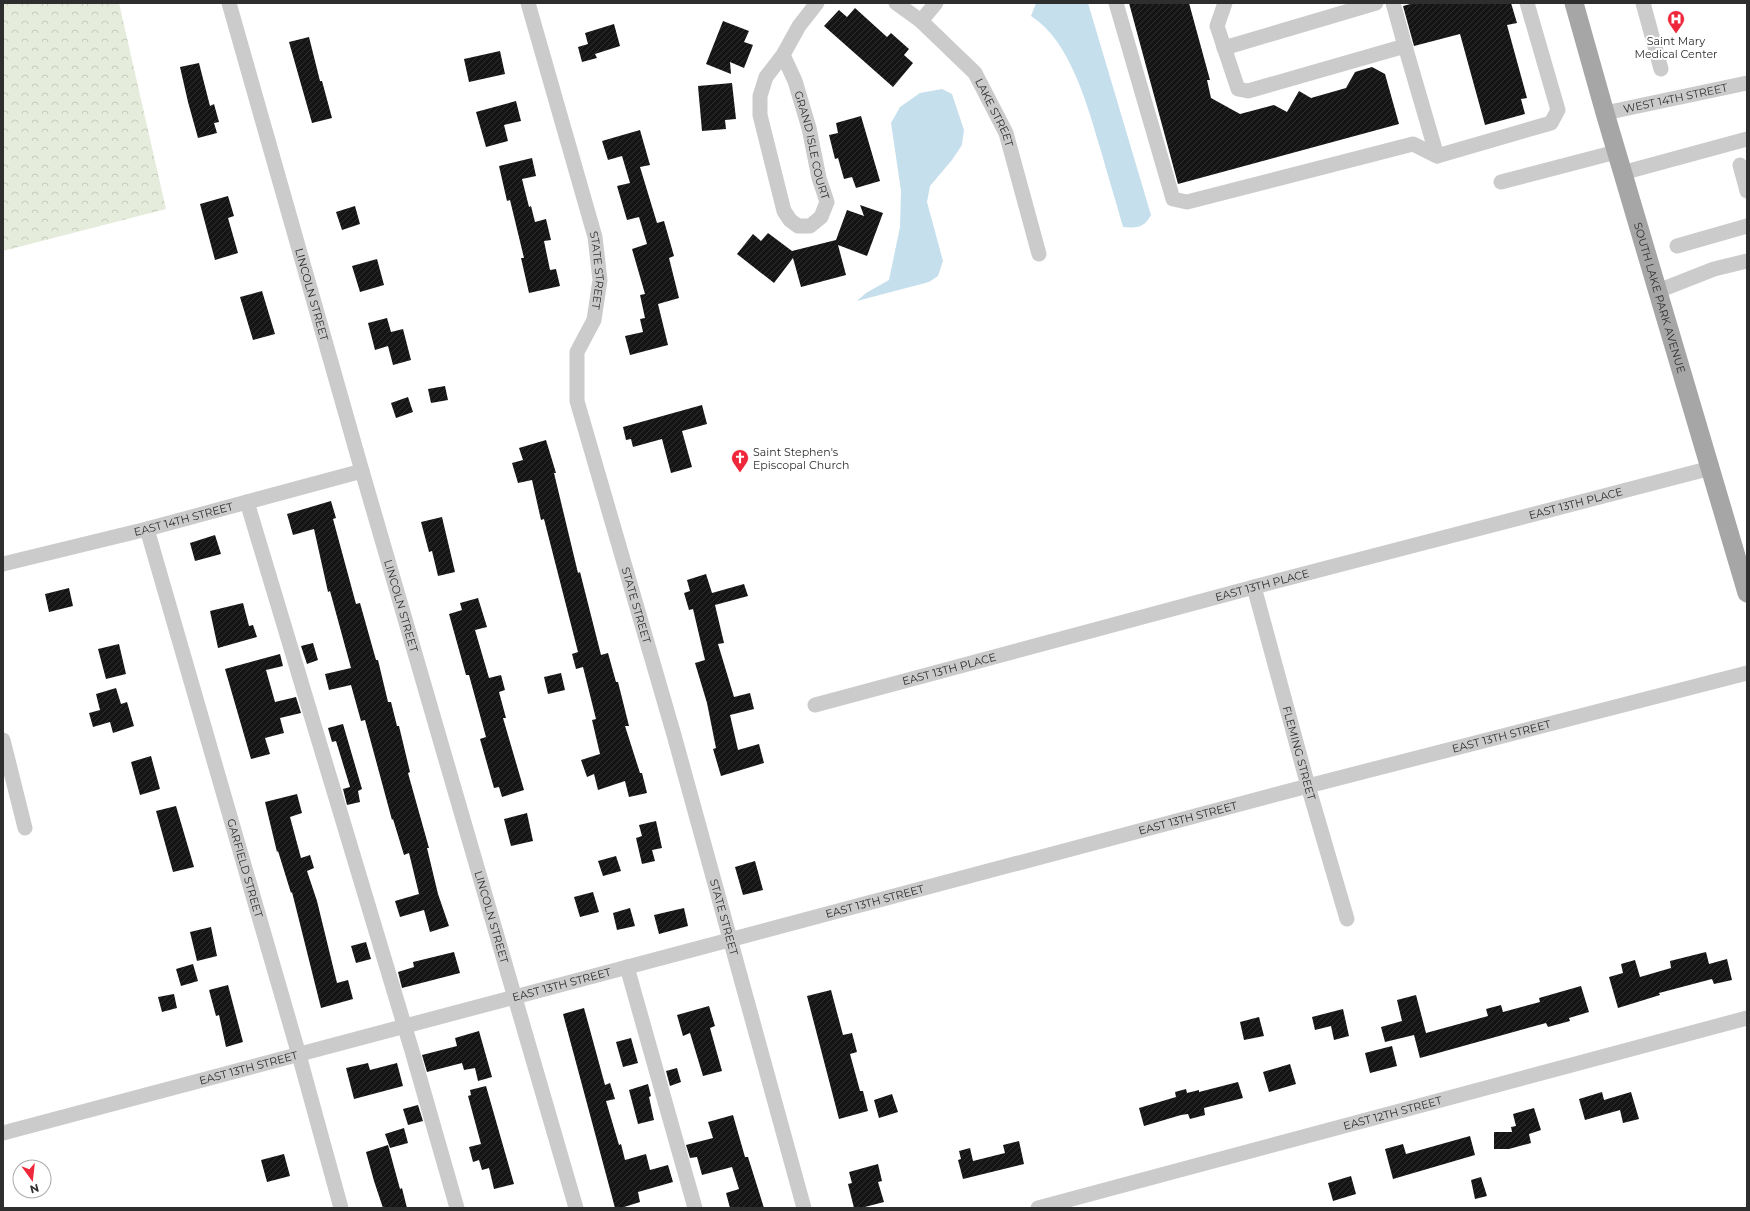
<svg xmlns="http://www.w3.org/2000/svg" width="1750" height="1211" font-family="Montserrat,sans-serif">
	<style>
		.forest { fill: url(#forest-crowns) }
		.water { fill: #c6dfed }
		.building { fill: url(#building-hatch) }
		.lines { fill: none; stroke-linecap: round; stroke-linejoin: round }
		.minor { stroke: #cbcbcb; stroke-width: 15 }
		.major { stroke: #a6a6a6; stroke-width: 19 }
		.labels { text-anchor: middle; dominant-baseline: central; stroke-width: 4; stroke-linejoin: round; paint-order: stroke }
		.poi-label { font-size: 11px; fill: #2e2e2e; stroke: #fff }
		.street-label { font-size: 11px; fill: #2e2e2e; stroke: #fff }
	</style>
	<defs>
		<pattern id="forest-crowns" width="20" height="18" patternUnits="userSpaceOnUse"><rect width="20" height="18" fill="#e5ecdb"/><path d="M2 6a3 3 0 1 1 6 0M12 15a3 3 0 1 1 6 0" fill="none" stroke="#c5cbbc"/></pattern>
		<pattern id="building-hatch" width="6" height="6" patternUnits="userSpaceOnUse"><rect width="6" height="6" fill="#151515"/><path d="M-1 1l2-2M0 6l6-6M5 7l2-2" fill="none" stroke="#2f2f2f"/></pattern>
	</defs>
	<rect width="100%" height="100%" fill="#fff"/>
	<path class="forest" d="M 3,3 L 119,3 L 166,209 L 3,251 Z"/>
	<path class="water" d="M 1036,3 L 1088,3 L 1151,215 C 1144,228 1137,228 1123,227 C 1116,202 1108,176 1101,151 C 1088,108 1071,41 1031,16 Z
		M 942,89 L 952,94 L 964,130 L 962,145 L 952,160 L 930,186 L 927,202 L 943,261 L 938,276 L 929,282 L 857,301 L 866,293 L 889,280 L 900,227 L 901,191 L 891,123 L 900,107 L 920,93 Z"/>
	<path class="building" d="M 1129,3 L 1189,3 L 1210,80 L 1207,80 L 1211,98 L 1240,114 L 1274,105 L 1287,112 L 1299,91 L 1311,98 L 1346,88 L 1355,72 L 1372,67 L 1385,74 L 1399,124 L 1178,184 Z
		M 1414,3 L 1511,3 L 1517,23 L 1507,25 L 1527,98 L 1521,99 L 1525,114 L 1485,125 L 1460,34 L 1414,46 L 1403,6 Z
		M 855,8 L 887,37 L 891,33 L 909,49 L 904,55 L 913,63 L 893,87 L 824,26 L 839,10 L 847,17 Z
		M 723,21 L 749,31 L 744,42 L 753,45 L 744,68 L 730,62 L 731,74 L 706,64 Z
		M 614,24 L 620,46 L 595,54 L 597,58 L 582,62 L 578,47 L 588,44 L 585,33 Z
		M 309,37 L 320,81 L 322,81 L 332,118 L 312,123 L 289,42 Z
		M 500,51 L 505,74 L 469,82 L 464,59 Z
		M 199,63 L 210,106 L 214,104 L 219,122 L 214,123 L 217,133 L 198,138 L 188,102 L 180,67 Z
		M 732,83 L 736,119 L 725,120 L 726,129 L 702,131 L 698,86 Z
		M 516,101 L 521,121 L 504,125 L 508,141 L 486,147 L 476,112 Z
		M 861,116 L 880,181 L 856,188 L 852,177 L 844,179 L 838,158 L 835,159 L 829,135 L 838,133 L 836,123 Z
		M 640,130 L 650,165 L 640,167 L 657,223 L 664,221 L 674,256 L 669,258 L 679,298 L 658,304 L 668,345 L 630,355 L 625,336 L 643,332 L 640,319 L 645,318 L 640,295 L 645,294 L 632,249 L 647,244 L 639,217 L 627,220 L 617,186 L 630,183 L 622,156 L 608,160 L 602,141 Z
		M 532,158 L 536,176 L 522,179 L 529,207 L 531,206 L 535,222 L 546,219 L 551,240 L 544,241 L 550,270 L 556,269 L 560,286 L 529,293 L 521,258 L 524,258 L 510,200 L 507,201 L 499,166 Z
		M 228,196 L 234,216 L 228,218 L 238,253 L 215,260 L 200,204 Z
		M 860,205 L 883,213 L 867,256 L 838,245 L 846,275 L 801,287 L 793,258 L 774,283 L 737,254 L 753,234 L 761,241 L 768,233 L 792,251 L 836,240 L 847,210 L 864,216 Z
		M 355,206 L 360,224 L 342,230 L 336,212 Z
		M 377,259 L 384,285 L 360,292 L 352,266 Z
		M 262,291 L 275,334 L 253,340 L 240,297 Z
		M 387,318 L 391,332 L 403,329 L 411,360 L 393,365 L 388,346 L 375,350 L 368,323 Z
		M 445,386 L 448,400 L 431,403 L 428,389 Z
		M 408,397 L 413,412 L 396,418 L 391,403 Z
		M 702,405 L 707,424 L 682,431 L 692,467 L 671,473 L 662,439 L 633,447 L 631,439 L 626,440 L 623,427 Z
		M 546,440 L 556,473 L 554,473 L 578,573 L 580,572 L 601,655 L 608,653 L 616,682 L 618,682 L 629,726 L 625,726 L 640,773 L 642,773 L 647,793 L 629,797 L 625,781 L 598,790 L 594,774 L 587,777 L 581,760 L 600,754 L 592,720 L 596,719 L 583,667 L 576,669 L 572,654 L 578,652 L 544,519 L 541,520 L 532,480 L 518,483 L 512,463 L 523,460 L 519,448 Z
		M 331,501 L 336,518 L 333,519 L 356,604 L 360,603 L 376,660 L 378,660 L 388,702 L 391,702 L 397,726 L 399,726 L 410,772 L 408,773 L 429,848 L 427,848 L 438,894 L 449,926 L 430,932 L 424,910 L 400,917 L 395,901 L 419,894 L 409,853 L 404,855 L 393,819 L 392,820 L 365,720 L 361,721 L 351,685 L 329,690 L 325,674 L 351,668 L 330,591 L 328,592 L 314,529 L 293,535 L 287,514 Z
		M 442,517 L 455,572 L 438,576 L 432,551 L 429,552 L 421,522 Z
		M 215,535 L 221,554 L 195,561 L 190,543 Z
		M 706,574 L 712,593 L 744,584 L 748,596 L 715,605 L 724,643 L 718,644 L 734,697 L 750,693 L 754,709 L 730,715 L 738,750 L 759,744 L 764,763 L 721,776 L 713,749 L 716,748 L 707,703 L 695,663 L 705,660 L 693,609 L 689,610 L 684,593 L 690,591 L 687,580 Z
		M 69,588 L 73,606 L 49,612 L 45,594 Z
		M 478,598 L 487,627 L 475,630 L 489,678 L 501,675 L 505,690 L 499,692 L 506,718 L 503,718 L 524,790 L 502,797 L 499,787 L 494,788 L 480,739 L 486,737 L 469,675 L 466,675 L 449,614 L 462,610 L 460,603 Z
		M 243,603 L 249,626 L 253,625 L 257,637 L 218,648 L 210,611 Z
		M 313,643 L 318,660 L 307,664 L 301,646 Z
		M 119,644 L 126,674 L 106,679 L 98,649 Z
		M 280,654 L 283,666 L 266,670 L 275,702 L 296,697 L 301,713 L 280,718 L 284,733 L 265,738 L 270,754 L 251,759 L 225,669 Z
		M 561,673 L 565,690 L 548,694 L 544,677 Z
		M 116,688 L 121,704 L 127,702 L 134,726 L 113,733 L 110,722 L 93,727 L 89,713 L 100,710 L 96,694 Z
		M 343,724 L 362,789 L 358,791 L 360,802 L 347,805 L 343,789 L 350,787 L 336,741 L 332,742 L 328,728 Z
		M 151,756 L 160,789 L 140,795 L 131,762 Z
		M 297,794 L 302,813 L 290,817 L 301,858 L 310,855 L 314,868 L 307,871 L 317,901 L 337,983 L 348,980 L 353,999 L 321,1008 L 292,892 L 291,893 L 278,851 L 277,852 L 265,802 Z
		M 176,806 L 194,867 L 173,872 L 156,811 Z
		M 527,813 L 533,841 L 511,846 L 504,819 Z
		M 656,821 L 662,848 L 652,850 L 655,861 L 642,864 L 636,838 L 642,836 L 639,825 Z
		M 616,856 L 621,871 L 603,876 L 598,861 Z
		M 755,861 L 763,890 L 743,895 L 735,867 Z
		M 593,892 L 599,912 L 580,917 L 574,897 Z
		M 630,908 L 635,926 L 617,930 L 613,913 Z
		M 684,908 L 688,926 L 659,934 L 654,915 Z
		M 211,927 L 217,956 L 197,961 L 190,932 Z
		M 366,942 L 371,959 L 356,963 L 351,946 Z
		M 454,952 L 460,973 L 402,988 L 398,972 L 414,967 L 413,962 Z
		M 1706,952 L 1709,964 L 1727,959 L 1732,980 L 1714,984 L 1712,979 L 1659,993 L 1660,995 L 1618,1008 L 1609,977 L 1623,973 L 1621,964 L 1635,960 L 1640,977 L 1671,968 L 1670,961 Z
		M 193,964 L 198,981 L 181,986 L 176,969 Z
		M 228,985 L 243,1042 L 226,1047 L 219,1015 L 216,1016 L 209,990 Z
		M 1581,986 L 1589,1012 L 1569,1018 L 1570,1021 L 1548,1027 L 1546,1023 L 1420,1058 L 1414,1035 L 1385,1042 L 1381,1027 L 1402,1021 L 1397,1000 L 1416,995 L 1426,1033 L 1488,1016 L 1486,1009 L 1501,1005 L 1503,1012 L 1540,1002 L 1539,998 Z
		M 831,990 L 843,1035 L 852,1033 L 857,1052 L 850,1054 L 860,1091 L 863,1091 L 868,1111 L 839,1119 L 807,996 Z
		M 174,994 L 177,1008 L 162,1012 L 158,997 Z
		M 709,1006 L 715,1026 L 710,1028 L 722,1071 L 703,1076 L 690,1033 L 683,1036 L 677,1015 Z
		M 584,1008 L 605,1085 L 610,1083 L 615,1099 L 606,1101 L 619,1145 L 621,1144 L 625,1160 L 646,1154 L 650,1170 L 668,1165 L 673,1182 L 638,1192 L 640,1202 L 621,1208 L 615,1208 L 563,1014 Z
		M 1343,1009 L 1349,1036 L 1334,1040 L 1331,1026 L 1315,1030 L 1312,1017 Z
		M 1259,1017 L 1264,1036 L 1244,1040 L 1240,1022 Z
		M 479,1031 L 492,1077 L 478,1081 L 475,1068 L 464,1070 L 462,1063 L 427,1072 L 422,1055 L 457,1046 L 455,1038 Z
		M 631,1038 L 638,1063 L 623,1067 L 616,1042 Z
		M 1392,1046 L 1397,1066 L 1370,1073 L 1365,1053 Z
		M 368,1063 L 370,1070 L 397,1063 L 403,1086 L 354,1099 L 346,1068 Z
		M 1290,1064 L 1296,1084 L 1269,1092 L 1263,1072 Z
		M 677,1068 L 681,1082 L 670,1086 L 666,1071 Z
		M 1238,1082 L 1243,1098 L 1204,1108 L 1205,1115 L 1190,1119 L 1188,1114 L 1181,1115 L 1144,1126 L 1139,1108 L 1176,1097 L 1175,1092 L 1186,1089 L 1187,1093 L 1199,1090 L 1199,1092 Z
		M 648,1084 L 651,1096 L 649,1097 L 654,1120 L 638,1124 L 629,1090 Z
		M 486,1086 L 514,1184 L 494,1189 L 489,1168 L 482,1170 L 479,1160 L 473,1162 L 469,1147 L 481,1144 L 468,1096 L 471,1095 L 470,1090 Z
		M 1602,1092 L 1604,1100 L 1631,1092 L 1639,1119 L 1623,1123 L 1620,1110 L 1585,1120 L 1579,1099 Z
		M 892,1094 L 898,1112 L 879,1118 L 874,1100 Z
		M 418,1105 L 423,1121 L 408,1125 L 403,1109 Z
		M 1534,1108 L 1541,1130 L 1529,1134 L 1531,1143 L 1509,1149 L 1494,1149 L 1494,1132 L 1512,1132 L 1511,1127 L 1516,1126 L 1513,1114 Z
		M 733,1115 L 745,1157 L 748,1157 L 764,1208 L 730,1208 L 726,1193 L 739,1189 L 732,1167 L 702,1175 L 697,1157 L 690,1158 L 686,1145 L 713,1138 L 708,1122 Z
		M 404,1128 L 408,1143 L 390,1148 L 385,1134 Z
		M 1470,1136 L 1475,1155 L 1393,1179 L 1385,1149 L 1403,1144 L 1406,1154 Z
		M 1019,1141 L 1024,1164 L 963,1179 L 958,1160 L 961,1159 L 959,1151 L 970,1148 L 973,1161 L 1005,1153 L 1003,1145 Z
		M 388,1145 L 400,1189 L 402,1188 L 407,1208 L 383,1208 L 374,1181 L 366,1152 Z
		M 284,1154 L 290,1176 L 267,1182 L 261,1160 Z
		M 878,1164 L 882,1181 L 878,1182 L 884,1202 L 861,1208 L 854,1208 L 848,1184 L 852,1183 L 849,1172 Z
		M 1351,1176 L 1356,1194 L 1333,1201 L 1328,1183 Z
		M 1481,1177 L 1487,1196 L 1475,1199 L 1471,1180 Z"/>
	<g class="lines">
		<g class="minor">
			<path id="s1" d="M 229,3 L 362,471 L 576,1208"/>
			<path id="s2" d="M 528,3 L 595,237 L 600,280 L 594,320 L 577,352 L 577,401 L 674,735 L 804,1208"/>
			<path id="s3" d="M 896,3 L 921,21 L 975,73 L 1006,133 L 1039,254"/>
			<path d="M 1116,3 L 1173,199 L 1187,202 L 1413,144 L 1437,156 L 1551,123 L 1558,110 L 1527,3"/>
			<path d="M 1225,3 L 1217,26 L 1238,89 L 1248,91 L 1405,46 L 1393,3"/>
			<path d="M 1643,3 L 1661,69"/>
			<path d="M 921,21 L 936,3"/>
			<path d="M 1405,46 L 1437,156"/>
			<path d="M 1224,48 L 1376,3"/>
			<path id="s4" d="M 783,55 L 795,81 L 809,128 L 819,178 L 827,202 L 821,217 L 810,226 L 798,226 L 790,220 L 784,211 L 760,115 L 760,96 L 766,77 L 783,55 L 799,26 L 817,3"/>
			<path id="s5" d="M 1605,113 L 1747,83"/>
			<path d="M 1740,165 L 1747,191"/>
			<path d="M 1622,173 L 1747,139"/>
			<path d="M 1501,182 L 1616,152"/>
			<path d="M 1677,246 L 1747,226"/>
			<path d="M 1658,291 L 1714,269 L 1747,261"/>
			<path d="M 247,502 L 412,1051 L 457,1208"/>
			<path id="s6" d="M 147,529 L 299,1055 L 341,1208"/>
			<path id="s7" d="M 3,564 L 147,529 L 362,471"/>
			<path id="s8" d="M 1254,587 L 1308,786 L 1347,919"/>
			<path id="s9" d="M 815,705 L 1254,587 L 1711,468"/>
			<path d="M 3,740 L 25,828"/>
			<path d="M 627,967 L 695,1208"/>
			<path id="s10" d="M 3,1133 L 1308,786 L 1747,673"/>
			<path id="s11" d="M 1038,1208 L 1747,1018"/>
		</g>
		<path class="major" id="s12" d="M 1574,3 L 1605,113 L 1747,593"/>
	</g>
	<defs>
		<symbol id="hospital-pin" viewBox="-11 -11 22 30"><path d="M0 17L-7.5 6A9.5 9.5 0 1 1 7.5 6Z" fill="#ee273a" stroke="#fff"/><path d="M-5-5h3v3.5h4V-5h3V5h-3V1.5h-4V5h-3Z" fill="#fff"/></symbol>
		<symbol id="church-pin" viewBox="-11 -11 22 30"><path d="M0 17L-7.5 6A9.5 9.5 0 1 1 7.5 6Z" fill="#ee273a" stroke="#fff"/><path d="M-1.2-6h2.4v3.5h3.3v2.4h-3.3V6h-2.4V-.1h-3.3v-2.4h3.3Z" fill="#fff"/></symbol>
	</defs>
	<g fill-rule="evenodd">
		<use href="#hospital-pin" x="1666" y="9" width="20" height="27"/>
		<use href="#church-pin" x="730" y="448" width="20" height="27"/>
	</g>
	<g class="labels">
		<g class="poi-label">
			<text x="1676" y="41">Saint Mary<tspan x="1676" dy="13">Medical Center</tspan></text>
			<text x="753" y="452" text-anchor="start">Saint Stephen's<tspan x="753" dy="13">Episcopal Church</tspan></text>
		</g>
		<g class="street-label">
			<text stroke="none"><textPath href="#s5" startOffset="72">WEST 14TH STREET</textPath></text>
			<text stroke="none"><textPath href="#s3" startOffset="150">LAKE STREET</textPath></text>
			<text stroke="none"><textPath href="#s4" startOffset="95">GRAND ISLE COURT</textPath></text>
			<text stroke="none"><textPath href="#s2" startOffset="277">STATE STREET</textPath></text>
			<text stroke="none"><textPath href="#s1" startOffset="303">LINCOLN STREET</textPath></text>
			<text stroke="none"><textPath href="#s12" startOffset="307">SOUTH LAKE PARK AVENUE</textPath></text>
			<text stroke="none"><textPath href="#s9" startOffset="787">EAST 13TH PLACE</textPath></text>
			<text stroke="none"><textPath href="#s7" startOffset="186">EAST 14TH STREET</textPath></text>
			<text stroke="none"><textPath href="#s9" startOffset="463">EAST 13TH PLACE</textPath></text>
			<text stroke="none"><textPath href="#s1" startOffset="627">LINCOLN STREET</textPath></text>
			<text stroke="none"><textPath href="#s2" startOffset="625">STATE STREET</textPath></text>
			<text stroke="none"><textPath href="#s9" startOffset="139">EAST 13TH PLACE</textPath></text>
			<text stroke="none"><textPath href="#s10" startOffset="1550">EAST 13TH STREET</textPath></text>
			<text stroke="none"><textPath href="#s8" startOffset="172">FLEMING STREET</textPath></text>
			<text stroke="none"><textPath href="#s10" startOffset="1226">EAST 13TH STREET</textPath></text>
			<text stroke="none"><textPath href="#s6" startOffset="353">GARFIELD STREET</textPath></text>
			<text stroke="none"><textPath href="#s10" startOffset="902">EAST 13TH STREET</textPath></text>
			<text stroke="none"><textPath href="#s1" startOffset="951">LINCOLN STREET</textPath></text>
			<text stroke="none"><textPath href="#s2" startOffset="949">STATE STREET</textPath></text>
			<text stroke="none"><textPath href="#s10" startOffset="578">EAST 13TH STREET</textPath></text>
			<text stroke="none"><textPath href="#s10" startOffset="254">EAST 13TH STREET</textPath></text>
			<text stroke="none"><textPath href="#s11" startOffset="367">EAST 12TH STREET</textPath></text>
		</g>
	</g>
	<rect width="1750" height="1211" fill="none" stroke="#2e2e2e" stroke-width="8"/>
	<g transform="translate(32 1179) rotate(165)"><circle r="19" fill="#ffffff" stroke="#ababab"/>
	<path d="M0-3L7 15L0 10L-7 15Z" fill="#ee273a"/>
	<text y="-6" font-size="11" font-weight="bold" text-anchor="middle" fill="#2e2e2e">N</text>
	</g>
</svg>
